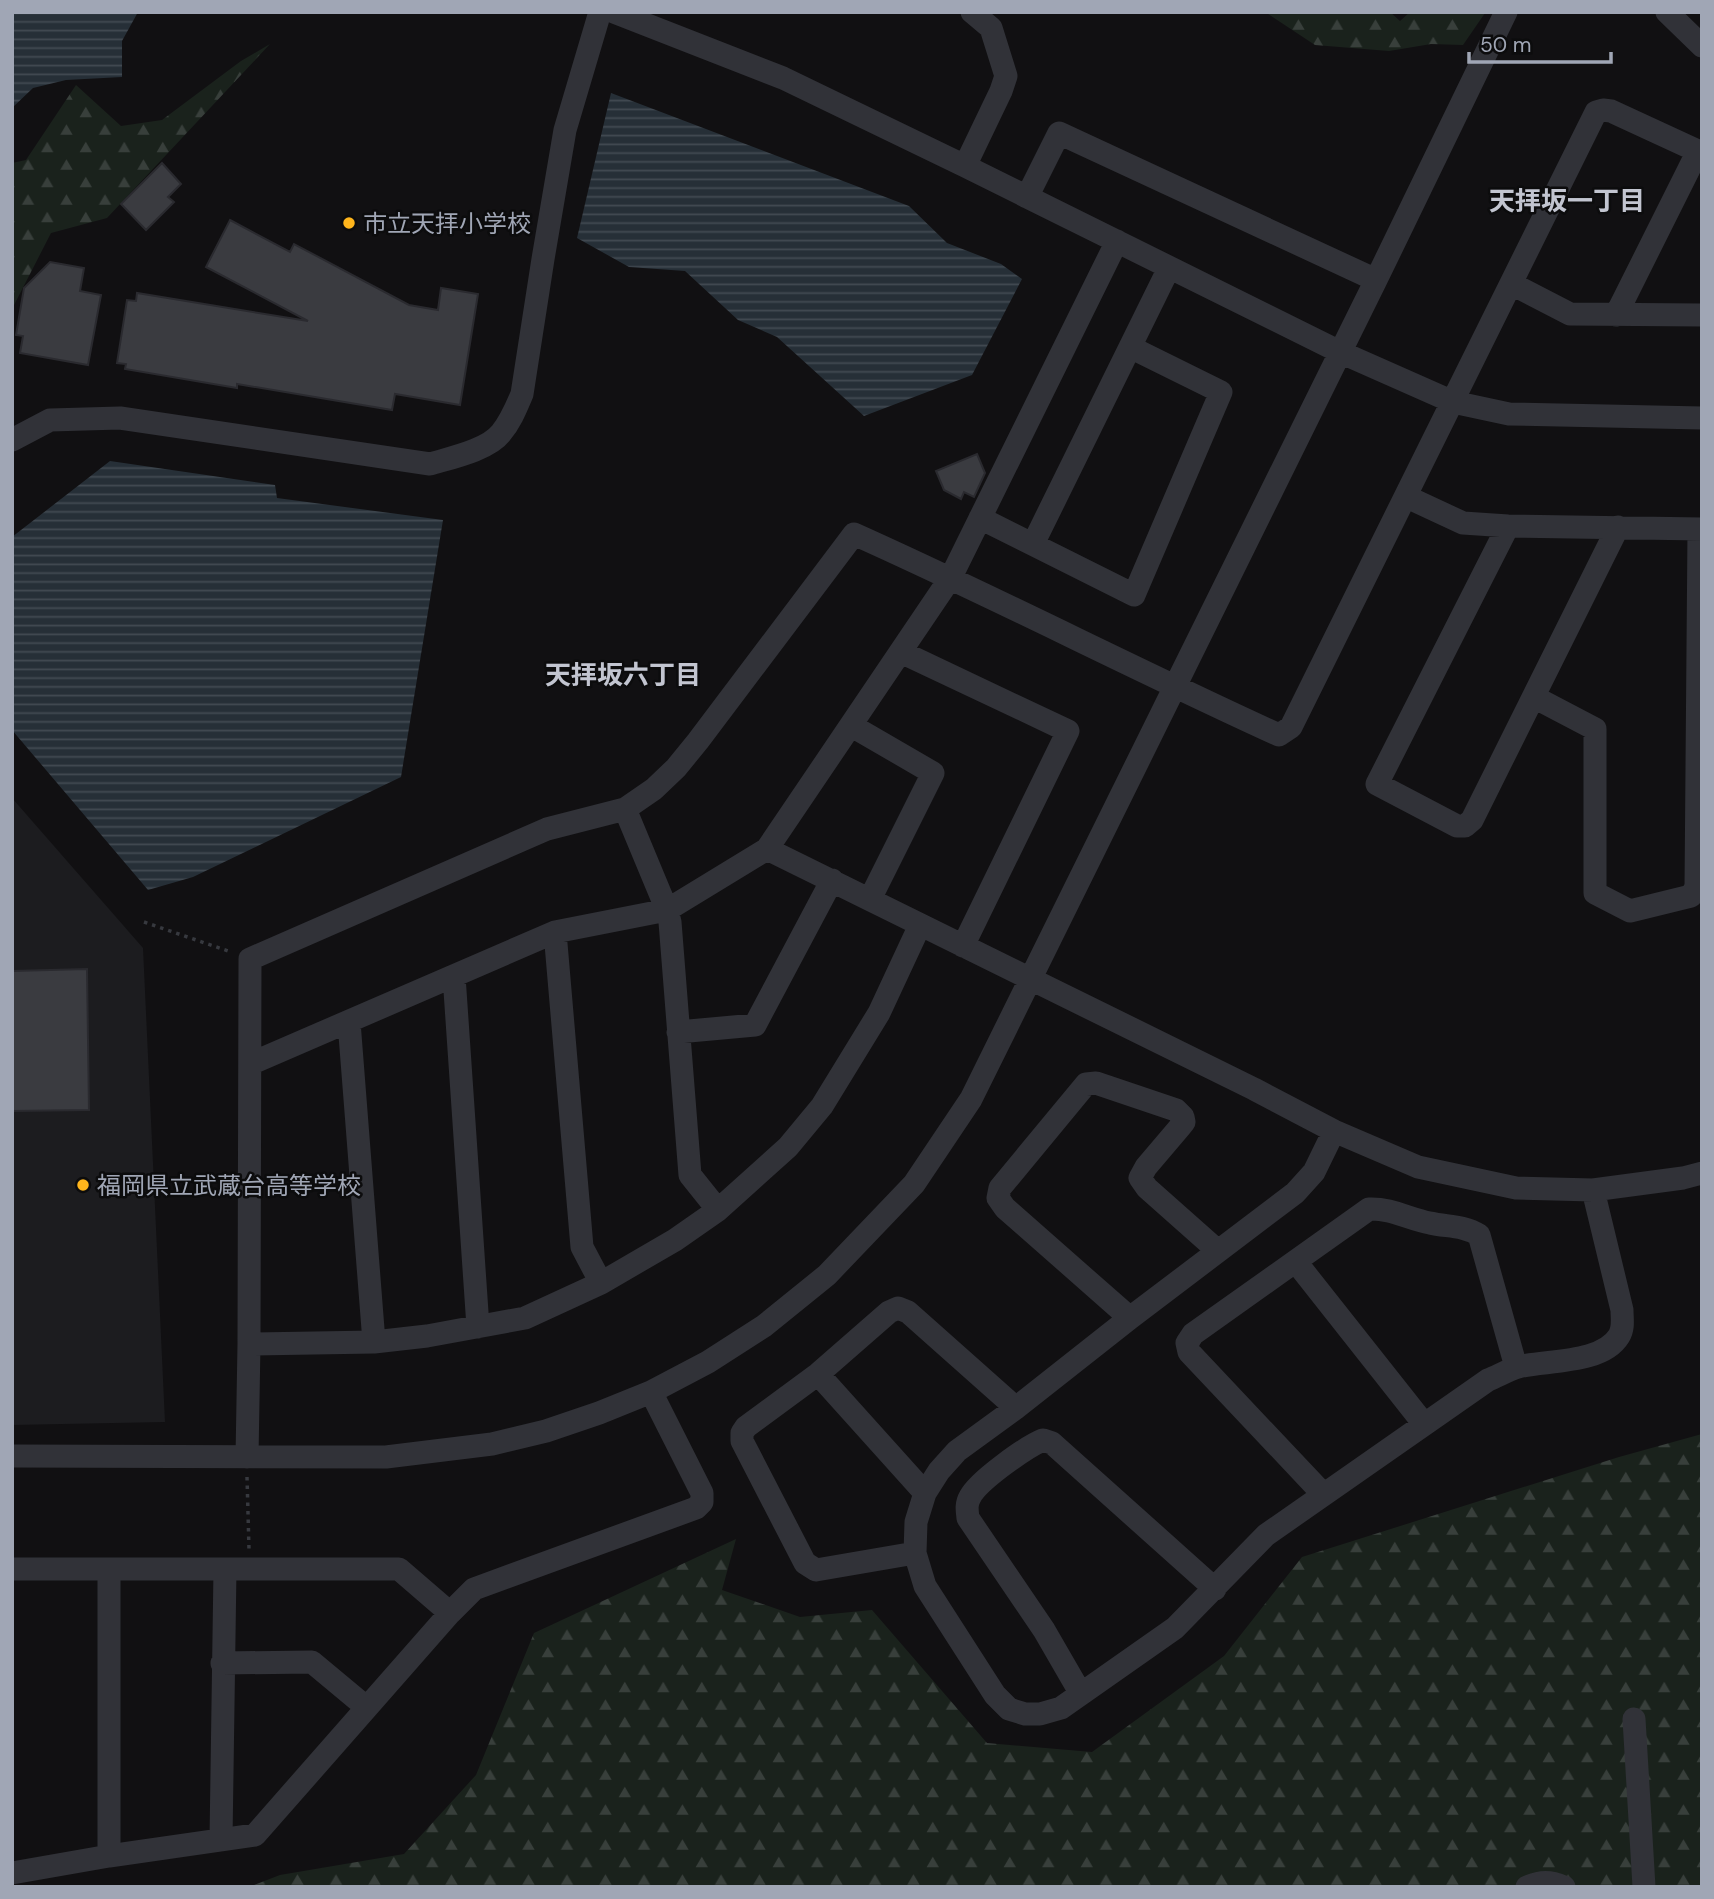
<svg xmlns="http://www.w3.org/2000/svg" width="1714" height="1899" font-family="'DM Sans','Noto Sans JP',sans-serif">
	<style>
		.built { fill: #1c1c1f }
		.forest { fill: url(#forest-firs) }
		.water { fill: url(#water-rules) }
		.building { fill: #3a3b40; stroke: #2a2a2f; stroke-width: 2 }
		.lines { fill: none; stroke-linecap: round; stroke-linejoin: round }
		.path { stroke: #37393f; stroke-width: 3.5; stroke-dasharray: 3.5 5; stroke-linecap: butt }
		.minor { stroke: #313238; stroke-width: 23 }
		.poi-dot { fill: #ffb51c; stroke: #0c0c0d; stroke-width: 2.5 }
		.labels { text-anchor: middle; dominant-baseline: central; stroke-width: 5; stroke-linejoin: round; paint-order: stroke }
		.poi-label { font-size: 24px; fill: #a0a6b5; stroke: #0c0c0d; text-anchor: start }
		.neighbourhood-label { font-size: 26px; font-weight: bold; fill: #c2c5d0; stroke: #0c0c0d }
	</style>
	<defs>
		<pattern id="forest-firs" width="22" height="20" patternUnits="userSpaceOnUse" patternTransform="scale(1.75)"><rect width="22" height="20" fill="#1a221c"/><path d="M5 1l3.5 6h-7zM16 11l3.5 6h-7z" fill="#383f3b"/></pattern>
		<pattern id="water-rules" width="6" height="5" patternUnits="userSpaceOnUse" patternTransform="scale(1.75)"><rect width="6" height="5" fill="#262f37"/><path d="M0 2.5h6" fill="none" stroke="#424a52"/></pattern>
	</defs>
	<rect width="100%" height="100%" fill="#111012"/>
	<path class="built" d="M 12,798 L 143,948 L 165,1422 L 12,1425 Z"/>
	<path class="forest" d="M 1265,12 L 1390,12 L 1400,21 L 1410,12 L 1485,13 L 1463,45 L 1431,44 L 1389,51 L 1315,45 Z
		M 270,44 L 107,218 L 51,233 L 12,309 L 12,163 L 26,160 L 76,85 L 121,126 L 162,120 L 241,61 Z
		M 1702,1434 L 1702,1887 L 249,1887 L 280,1875 L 404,1854 L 476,1775 L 534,1633 L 736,1539 L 722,1590 L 800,1617 L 872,1610 L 987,1743 L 1092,1752 L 1224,1656 L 1302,1557 L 1619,1457 Z"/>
	<path class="water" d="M 12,12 L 138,12 L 122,41 L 122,77 L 66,80 L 33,88 L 12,108 Z
		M 611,93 L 909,206 L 947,243 L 1001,264 L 1022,279 L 972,375 L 864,416 L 777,337 L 738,320 L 685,271 L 629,267 L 577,238 Z
		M 110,461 L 275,485 L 277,498 L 443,520 L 401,777 L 193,877 L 148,890 L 12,730 L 12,537 Z"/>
	<path class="building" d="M 162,163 L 181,184 L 168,197 L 174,202 L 146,230 L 121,204 Z
		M 230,220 L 290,252 L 294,244 L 409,305 L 438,310 L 441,288 L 478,294 L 460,405 L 395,394 L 392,410 L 237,384 L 237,388 L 125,369 L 126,364 L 117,363 L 127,300 L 136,301 L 137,293 L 308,321 L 206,267 Z
		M 50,262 L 84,268 L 80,291 L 101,295 L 88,365 L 20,353 L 23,336 L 16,335 L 24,288 Z
		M 977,454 L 985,473 L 974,497 L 964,492 L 961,499 L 944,490 L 936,471 Z
		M 87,969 L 89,1110 L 12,1111 L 12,971 Z"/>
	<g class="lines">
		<path class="path" d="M 144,922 L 231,952
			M 247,1477 L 249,1549"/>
		<path class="minor" d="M 614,12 L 783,78 L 965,166 L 1340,352 L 1453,402 L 1509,414 L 1702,418
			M 1667,12 L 1702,46
			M 965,166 L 1001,91 L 1006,76 L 991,28 L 972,12
			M 1027,197 L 1059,133 L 1376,280
			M 1512,284 L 1570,314 L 1702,315
			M 1616,315 L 1698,151
			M 12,440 L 50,420 L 120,418 L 430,464 C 450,458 488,450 501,433 C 511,421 516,408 522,394 L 543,259 L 565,130 L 600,12
			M 1407,497 L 1463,523 L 1508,526 L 1702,529
			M 980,518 L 1134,595 L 1221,392 L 1130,347
			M 1508,526 L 1377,784 L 1457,826 L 1465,826 L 1472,820 L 1618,527
			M 1033,544 L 1169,268
			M 901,652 L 1068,731 L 963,946
			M 1534,697 L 1595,729 L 1595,893 L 1630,911 L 1691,896 L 1696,887 L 1699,529
			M 852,726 L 933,773 L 870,899
			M 625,809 L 667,910 L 670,922 L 690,1175 L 718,1210
			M 767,849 L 1254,1089 L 1334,1131 L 1418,1167 L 1516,1188 L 1593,1190 L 1683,1178 L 1702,1173
			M 555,932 L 582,1247 L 601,1283
			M 454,976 L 478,1327
			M 349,1022 L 374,1342
			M 678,1032 L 755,1025 L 832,880
			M 250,1064 L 555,932 L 667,910 L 767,849 L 951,577 L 1117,241
			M 1334,1131 L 1314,1172 L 1295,1193 L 1130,1318 L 1016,1408 L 957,1451 L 939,1471 L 925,1493 L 916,1522 L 915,1553 L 925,1586 L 995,1695 L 1009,1709 L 1025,1714 L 1040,1714 L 1061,1708 L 1175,1628 L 1266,1535 L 1488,1380 C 1498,1376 1508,1370 1518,1367 C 1546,1360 1602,1364 1619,1336 C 1624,1328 1622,1319 1622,1310 L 1593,1190
			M 1296,1262 L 1424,1424
			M 1130,1318 L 1005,1208 L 998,1198 L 1000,1188 L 1086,1084 L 1096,1083 L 1176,1110 L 1183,1117 L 1184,1122 L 1180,1127 L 1146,1167 L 1140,1178 L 1147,1188 L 1218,1251
			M 249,1344 L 374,1342 L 427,1336 L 525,1318 L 601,1283 L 675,1240 L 718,1210 L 788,1147 L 822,1106 L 879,1013 L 920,925
			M 818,1374 L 925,1493
			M 12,1456 L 386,1457 L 492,1444 L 546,1431 L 599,1413 L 651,1392 L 708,1362 L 764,1326 L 827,1275 L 914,1184 L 971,1099 L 1376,280 L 1506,12
			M 247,1457 L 249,1344 L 250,959 L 547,829 L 625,809 L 654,789 L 676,768 L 698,741 L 854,534 C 997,598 1136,670 1279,735 L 1291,727 L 1596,112 L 1603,110 L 1611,111 L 1702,153
			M 1323,1494 L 1189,1352 L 1187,1343 L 1193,1334 L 1369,1209 C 1391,1208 1409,1219 1430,1223 C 1447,1227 1463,1225 1479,1235 L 1516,1367
			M 915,1553 L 816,1570 L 805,1563 L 742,1441 L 742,1433 L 746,1427 L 818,1374 L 889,1312 L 898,1308 L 908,1312 L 1016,1408
			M 12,1569 L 399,1569 L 450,1613
			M 222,1663 L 312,1662 L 366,1707
			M 1081,1694 L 1044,1630 L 968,1518 C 967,1510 966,1504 970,1497 C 978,1481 1026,1447 1043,1440 L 1052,1443 L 1215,1589
			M 1634,1719 L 1644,1887
			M 221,1840 L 225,1569
			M 109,1856 L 109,1569
			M 12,1873 L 109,1856 L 255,1835 L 450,1613 L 474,1589 L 696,1508 L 702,1502 L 702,1493 L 651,1392
			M 1527,1887 C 1541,1881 1550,1881 1564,1887"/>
	</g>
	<g class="poi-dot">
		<circle cx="349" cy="223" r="7"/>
		<circle cx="83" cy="1185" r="7"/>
	</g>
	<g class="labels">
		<g class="poi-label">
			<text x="363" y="223">市立天拝小学校</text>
			<text x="97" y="1185">福岡県立武蔵台高等学校</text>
		</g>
		<g class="neighbourhood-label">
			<text x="1567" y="201">天拝坂一丁目</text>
			<text x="623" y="675">天拝坂六丁目</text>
		</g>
	</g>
	<rect width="1714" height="1899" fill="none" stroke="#a0a6b5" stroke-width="28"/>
	<path d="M1469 52v10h142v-10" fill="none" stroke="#a0a6b5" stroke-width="3.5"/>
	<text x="1480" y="52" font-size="21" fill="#a0a6b5" stroke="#0c0c0d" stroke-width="5" paint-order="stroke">50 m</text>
</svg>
